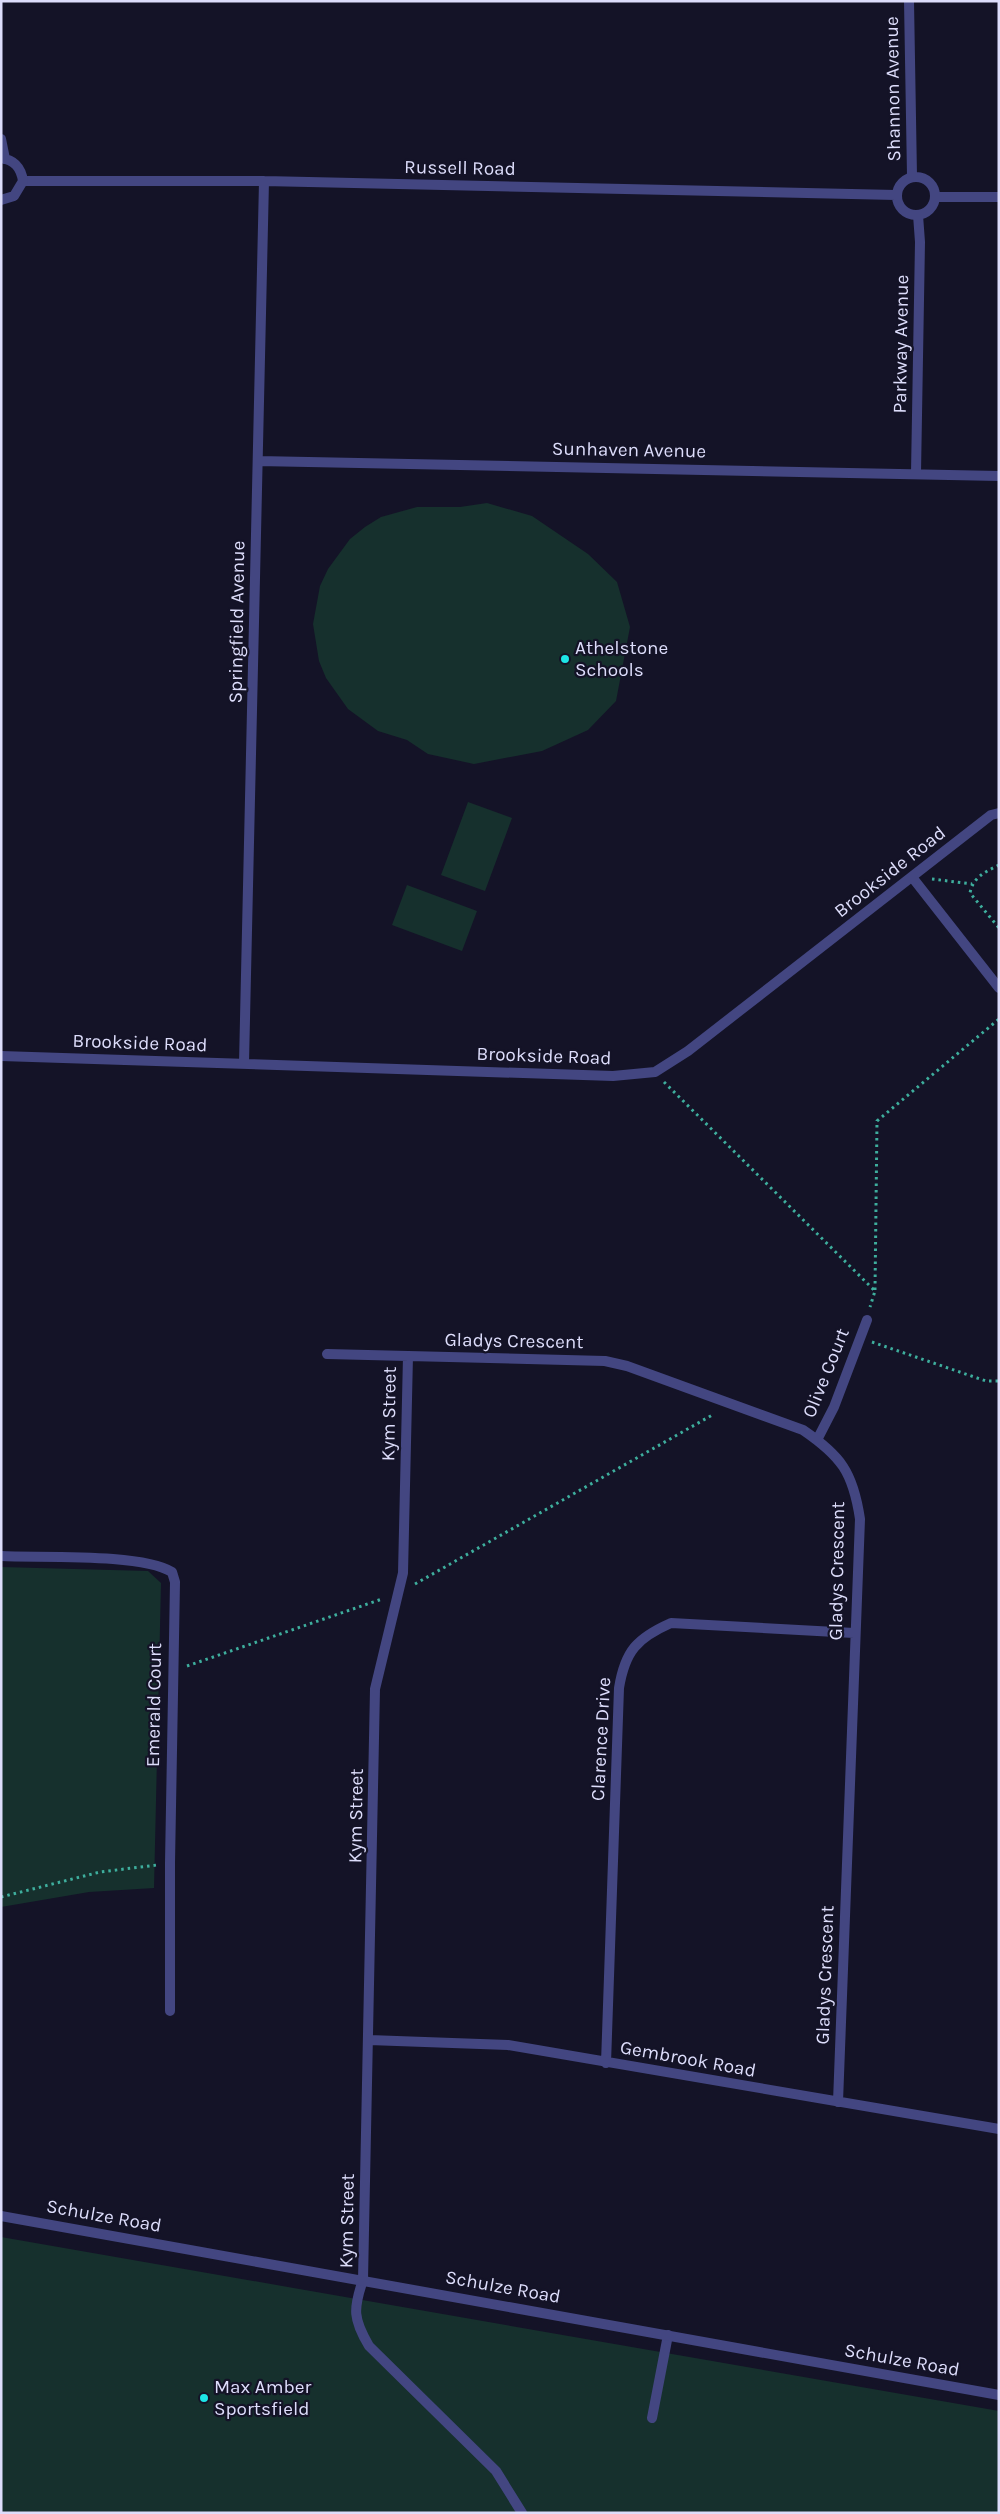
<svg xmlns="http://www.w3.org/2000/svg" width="1000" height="2514" font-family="Karla,sans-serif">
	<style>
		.park { fill: #16302d }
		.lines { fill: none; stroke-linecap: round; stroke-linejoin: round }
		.path { stroke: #3eae9d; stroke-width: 3; stroke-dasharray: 2.5 4; stroke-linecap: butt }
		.service { stroke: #434681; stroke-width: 10 }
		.minor { stroke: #434681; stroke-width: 10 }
		.tertiary { stroke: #434681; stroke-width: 10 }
		.poi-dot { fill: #1de5e6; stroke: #141327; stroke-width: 2 }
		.labels { text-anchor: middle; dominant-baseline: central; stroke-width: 4.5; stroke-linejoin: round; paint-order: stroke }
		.street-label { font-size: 19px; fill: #ddddfb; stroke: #141327 }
		.poi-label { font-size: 19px; fill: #ddddfb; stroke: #141327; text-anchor: start }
	</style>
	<rect width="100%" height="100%" fill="#141327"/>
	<path class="park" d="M 487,503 L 532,516 L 588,554 L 617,582 L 630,627 L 616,701 L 588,730 L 542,751 L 474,764 L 428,754 L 407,740 L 378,731 L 348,709 L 326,678 L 319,661 L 313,624 L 320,586 L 328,569 L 350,539 L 365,527 L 381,517 L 417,507 L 460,507 Z
		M 468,802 L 512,818 L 485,891 L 441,875 Z
		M 407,885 L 477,911 L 462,951 L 392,925 Z
		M 1,1567 L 148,1571 L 161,1583 L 154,1888 L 89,1892 L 1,1907 Z
		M 1,2237 L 999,2411 L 999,2513 L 1,2513 Z"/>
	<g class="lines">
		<path class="path" d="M 999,865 C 985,872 973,877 970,893 L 999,928
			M 932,879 L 972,884
			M 664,1082 L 875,1291 L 870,1307
			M 875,1290 L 877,1121 L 999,1019
			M 872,1342 L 986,1381 L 999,1381
			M 415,1584 L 714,1414
			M 187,1666 L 382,1599
			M 1,1897 L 100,1872 L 157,1865"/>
		<path class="service" d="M 363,2280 C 353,2309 353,2319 369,2346 L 496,2471 L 522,2513
			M 652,2418 L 668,2335"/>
		<path class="minor" d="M 909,1 L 912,176
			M897 196a19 19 0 1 1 38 0a19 19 0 1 1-38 0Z
			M 23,181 L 264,181 L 896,195
			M 935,197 L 999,197
			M 258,461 L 999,476
			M 916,473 L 920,242 L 918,215
			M 912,877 L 999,988
			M 1,1056 L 613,1076 L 655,1072 L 688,1051 L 991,815 L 999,813
			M 244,1063 L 264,181
			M 327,1354 L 605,1361 L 627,1366 L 803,1430 C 841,1456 853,1472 860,1519 L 838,2102
			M 817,1440 L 834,1407 L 867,1320
			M 1,1556 C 41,1558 141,1553 172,1572 L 175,1582 L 170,1863 L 170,2011
			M 369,2040 L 508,2045 L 999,2129
			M 606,2063 L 619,1688 C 625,1651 637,1638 671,1623 L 854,1633
			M 1,2216 L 999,2395
			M 363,2280 L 375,1689 L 403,1573 L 408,1356"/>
		<path class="tertiary" d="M 1,139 L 5,159
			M 1,158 C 15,160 21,168 23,181 L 14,196 L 1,200"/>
	</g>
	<g class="poi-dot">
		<circle cx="565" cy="659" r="5"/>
		<circle cx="204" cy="2398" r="5"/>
	</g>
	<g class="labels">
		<g class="street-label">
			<text transform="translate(893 89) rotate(-91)">Shannon Avenue</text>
			<text transform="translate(460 168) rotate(1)">Russell Road</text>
			<text transform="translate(901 344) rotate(-89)">Parkway Avenue</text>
			<text transform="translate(629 450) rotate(1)">Sunhaven Avenue</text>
			<text transform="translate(237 622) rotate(-89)">Springfield Avenue</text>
			<text transform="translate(890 872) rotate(-38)">Brookside Road</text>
			<text transform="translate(140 1043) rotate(2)">Brookside Road</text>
			<text transform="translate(544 1056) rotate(2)">Brookside Road</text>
			<text transform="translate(514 1341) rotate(1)">Gladys Crescent</text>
			<text transform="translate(826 1373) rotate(-68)">Olive Court</text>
			<text transform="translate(389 1414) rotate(-89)">Kym Street</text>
			<text transform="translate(837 1571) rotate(-89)">Gladys Crescent</text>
			<text transform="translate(154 1705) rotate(-89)">Emerald Court</text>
			<text transform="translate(601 1739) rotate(-87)">Clarence Drive</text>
			<text transform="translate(356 1816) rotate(-89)">Kym Street</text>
			<text transform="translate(825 1975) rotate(-88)">Gladys Crescent</text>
			<text transform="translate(688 2059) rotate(10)">Gembrook Road</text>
			<text transform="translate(104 2216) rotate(10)">Schulze Road</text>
			<text transform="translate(347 2221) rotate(-89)">Kym Street</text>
			<text transform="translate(503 2287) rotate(10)">Schulze Road</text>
			<text transform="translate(902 2360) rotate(10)">Schulze Road</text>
		</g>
		<g class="poi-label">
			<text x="575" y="648">Athelstone<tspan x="575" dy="22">Schools</tspan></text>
			<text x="214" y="2387">Max Amber<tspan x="214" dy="22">Sportsfield</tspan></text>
		</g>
	</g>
	<rect width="1000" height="2514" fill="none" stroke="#ddddfb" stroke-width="5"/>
</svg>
